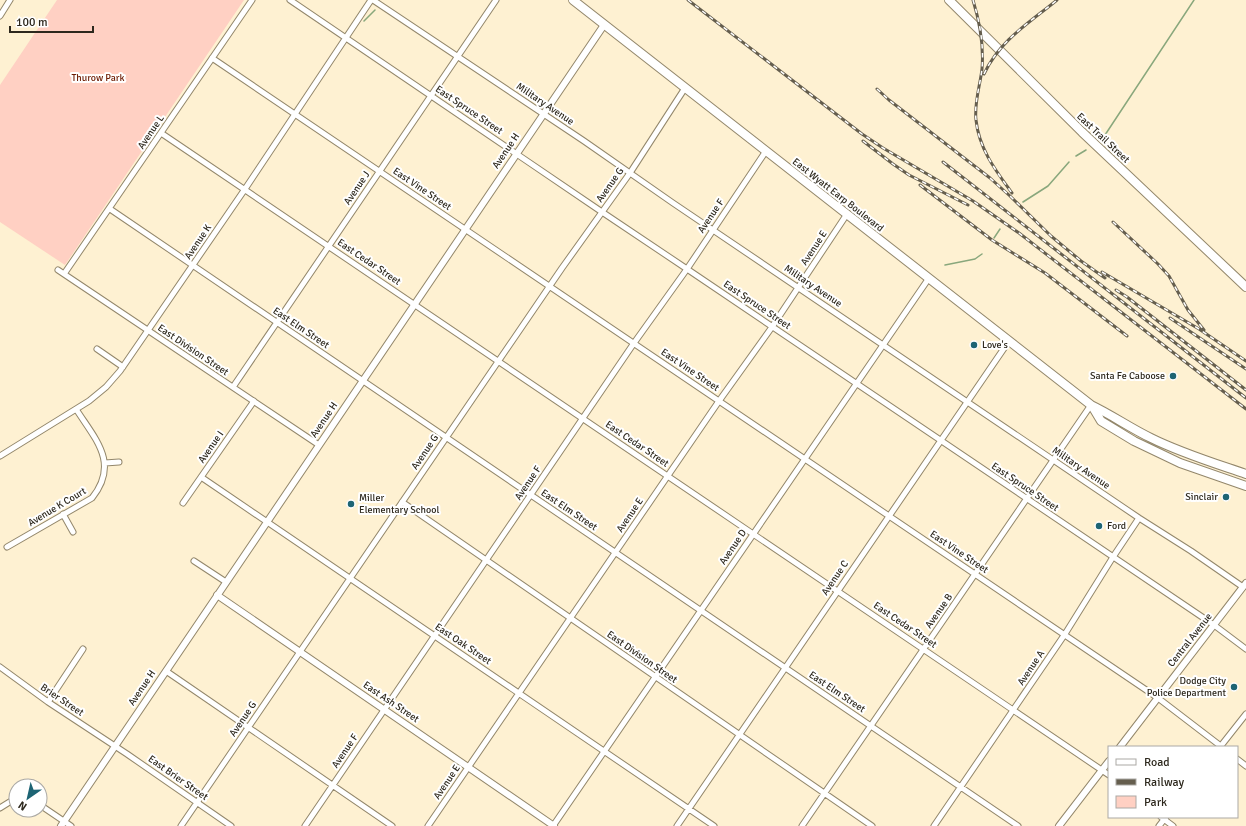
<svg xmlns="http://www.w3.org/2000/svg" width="1246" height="826" font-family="Signika,sans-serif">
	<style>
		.green { fill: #ffd0c3 }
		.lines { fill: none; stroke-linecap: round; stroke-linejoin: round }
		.stream { stroke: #89a77c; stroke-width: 1.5 }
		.minor-casing { stroke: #93876b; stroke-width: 7 }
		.tertiary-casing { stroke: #93876b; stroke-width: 8 }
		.primary-casing { stroke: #93876b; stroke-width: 10 }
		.minor { stroke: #fff; stroke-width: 5 }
		.tertiary { stroke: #fff; stroke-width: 6 }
		.primary { stroke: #fff; stroke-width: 8 }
		.rail-casing { stroke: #655e4e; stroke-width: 3 }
		.rail { stroke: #fff; stroke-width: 1.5; stroke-dasharray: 4.5; stroke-linecap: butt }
		.poi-dot { fill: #1d6474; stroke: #fff; stroke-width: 1.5 }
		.labels { text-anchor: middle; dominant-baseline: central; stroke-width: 4; stroke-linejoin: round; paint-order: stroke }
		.park-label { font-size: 10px; fill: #6c1b02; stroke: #fff }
		.street-label { font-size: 10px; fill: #2d281d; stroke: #fff }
		.poi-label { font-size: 10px; fill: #2d281d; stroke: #fff; text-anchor: start }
	</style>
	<rect width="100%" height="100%" fill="#fef1d2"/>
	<path class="green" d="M 57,0 L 244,0 L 65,265 L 0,222 L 0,85 Z"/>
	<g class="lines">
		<path class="stream" d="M 364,21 L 375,10
			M 1101,139 L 1105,135 L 1194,0
			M 1076,156 L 1086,150
			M 1023,202 L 1048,186 L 1069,162
			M 994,238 L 1000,229
			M 945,265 L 975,259 L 982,254"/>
		<defs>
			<path id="minor" d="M 290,0 L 602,212 L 687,269 L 1214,625 L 1246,649
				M 373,0 L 584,141 L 673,203 L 1139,518 L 1191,551 L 1243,587
				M 0,16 L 10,0
				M 212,58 L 1158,698 L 1222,747
				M 161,133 L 1109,775
				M 110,209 L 1018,826
				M 58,270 L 319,445
				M 64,274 L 252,0
				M 97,349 L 123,367
				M 233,387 L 496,0
				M 0,456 L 89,401 L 106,387 L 120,371 L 245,189 L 371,0
				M 105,463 L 119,462
				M 201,477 L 714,826
				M 402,502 L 872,826
				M 183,503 L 254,401
				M 63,514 L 73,532
				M 7,547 L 92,498 C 120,463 95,439 76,409
				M 194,561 L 226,582
				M 0,667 L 48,702 L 127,754 L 231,826
				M 166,671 L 392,826
				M 48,702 L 83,649
				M 1220,747 L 1246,714
				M 1237,759 L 1246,766
				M 40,805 L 71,826
				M 0,808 L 16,798
				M 1161,817 L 1173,826
				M 181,826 L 562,268 L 630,173 L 685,88
				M 305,826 L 634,343 L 687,269 L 766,151
				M 428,826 L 719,401 L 772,327 L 847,214
				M 553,826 L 929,278
				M 677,826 L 1009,341
				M 802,826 L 1091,405
				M 934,826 L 1065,634 L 1113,557 L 1139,518
				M 1159,826 L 1166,817"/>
			<path id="tertiary" d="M 217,595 L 554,826
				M 1120,747 L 1246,583
				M 61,826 L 604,25
				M 1059,826 L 1109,761"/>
			<path id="primary" d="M 573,0 L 1091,405 C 1112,415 1130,428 1151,438 C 1181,453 1214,463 1246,474
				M 949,0 L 1082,132 L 1246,287
				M 1092,406 L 1101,421 L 1134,441 L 1180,463 L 1246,486"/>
		</defs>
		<use href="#minor" class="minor-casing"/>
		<use href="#tertiary" class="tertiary-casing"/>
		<use href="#primary" class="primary-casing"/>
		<use href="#minor" class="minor"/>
		<use href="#tertiary" class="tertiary"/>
		<use href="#primary" class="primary"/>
		<defs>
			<path id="rail" d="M 688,0 L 862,134 L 883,148 L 973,201 L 1019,233 L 1246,409
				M 973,0 C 980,23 984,45 982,69 C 980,86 974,103 976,120 C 979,149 996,171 1012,193
				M 984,74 C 1000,40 1029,23 1057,0
				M 877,89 L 889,100 L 990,178 L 1010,196 L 1051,236 L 1081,261 L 1105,278
				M 863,141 L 893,164 L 909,175 L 968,205
				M 943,162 L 1246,398
				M 920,185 L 992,240 L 1045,273 L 1127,336
				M 1113,222 L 1158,264 L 1169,276 L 1188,310 L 1204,330
				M 1102,272 L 1199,329 L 1246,361
				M 1116,290 L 1127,297 L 1246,390
				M 1170,318 L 1246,369"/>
		</defs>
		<use href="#rail" class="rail-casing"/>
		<use href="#rail" class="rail"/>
	</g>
	<g class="poi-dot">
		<circle cx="974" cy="345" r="4"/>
		<circle cx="1173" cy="376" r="4"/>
		<circle cx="1226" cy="497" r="4"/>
		<circle cx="351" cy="504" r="4"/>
		<circle cx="1099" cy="526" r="4"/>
		<circle cx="1234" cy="687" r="4"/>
	</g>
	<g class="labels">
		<g class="park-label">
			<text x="98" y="78">Thurow Park</text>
		</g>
		<g class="street-label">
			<text transform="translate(545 104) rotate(34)">Military Avenue</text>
			<text transform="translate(469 110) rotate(34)">East Spruce Street</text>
			<text transform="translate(151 132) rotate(-56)">Avenue L</text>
			<text transform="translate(1103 138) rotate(43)">East Trail Street</text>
			<text transform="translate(506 151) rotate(-56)">Avenue H</text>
			<text transform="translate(610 185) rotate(-55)">Avenue G</text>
			<text transform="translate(357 188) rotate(-56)">Avenue J</text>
			<text transform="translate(422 189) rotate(34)">East Vine Street</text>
			<text transform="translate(838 195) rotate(38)">East Wyatt Earp Boulevard</text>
			<text transform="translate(711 216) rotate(-56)">Avenue F</text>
			<text transform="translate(198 242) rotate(-56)">Avenue K</text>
			<text transform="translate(814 248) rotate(-57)">Avenue E</text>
			<text transform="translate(369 262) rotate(34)">East Cedar Street</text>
			<text transform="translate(813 286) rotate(34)">Military Avenue</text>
			<text transform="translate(757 305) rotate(34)">East Spruce Street</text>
			<text transform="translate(301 328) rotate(34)">East Elm Street</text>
			<text transform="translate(193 350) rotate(34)">East Division Street</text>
			<text transform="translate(690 370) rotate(34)">East Vine Street</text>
			<text transform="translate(324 420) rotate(-56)">Avenue H</text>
			<text transform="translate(637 444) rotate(34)">East Cedar Street</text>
			<text transform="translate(211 447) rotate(-55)">Avenue I</text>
			<text transform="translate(425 452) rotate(-56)">Avenue G</text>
			<text transform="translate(1081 468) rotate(34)">Military Avenue</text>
			<text transform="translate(528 483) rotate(-56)">Avenue F</text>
			<text transform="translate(1025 487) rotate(34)">East Spruce Street</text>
			<text transform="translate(57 507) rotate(-31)">Avenue K Court</text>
			<text transform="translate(569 510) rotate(34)">East Elm Street</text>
			<text transform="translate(630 515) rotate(-56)">Avenue E</text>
			<text transform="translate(733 547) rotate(-56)">Avenue D</text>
			<text transform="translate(959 552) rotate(34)">East Vine Street</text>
			<text transform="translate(835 578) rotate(-56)">Avenue C</text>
			<text transform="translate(939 611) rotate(-55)">Avenue B</text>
			<text transform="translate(905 625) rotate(34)">East Cedar Street</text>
			<text transform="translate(1190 640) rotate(-52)">Central Avenue</text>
			<text transform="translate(463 644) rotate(34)">East Oak Street</text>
			<text transform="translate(642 657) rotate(35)">East Division Street</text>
			<text transform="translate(1031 668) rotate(-56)">Avenue A</text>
			<text transform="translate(142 688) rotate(-56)">Avenue H</text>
			<text transform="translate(837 692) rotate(34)">East Elm Street</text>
			<text transform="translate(62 700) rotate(34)">Brier Street</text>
			<text transform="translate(391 702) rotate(34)">East Ash Street</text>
			<text transform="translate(243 719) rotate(-56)">Avenue G</text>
			<text transform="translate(345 751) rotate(-56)">Avenue F</text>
			<text transform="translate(178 778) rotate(35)">East Brier Street</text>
			<text transform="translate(447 782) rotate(-56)">Avenue E</text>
		</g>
		<g class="poi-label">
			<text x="982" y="345">Love's</text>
			<text x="1165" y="376" text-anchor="end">Santa Fe Caboose</text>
			<text x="1218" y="497" text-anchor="end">Sinclair</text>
			<text x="359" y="498">Miller<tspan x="359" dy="12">Elementary School</tspan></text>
			<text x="1107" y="526">Ford</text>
			<text x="1226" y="681" text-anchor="end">Dodge City<tspan x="1226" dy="12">Police Department</tspan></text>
		</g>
	</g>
	<rect x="1108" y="746" width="130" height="72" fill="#ffffff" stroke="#aba9a5"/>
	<rect x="1116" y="759" width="20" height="6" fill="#ffffff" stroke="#aba9a5"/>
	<text x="1144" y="766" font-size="12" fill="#2d281d">Road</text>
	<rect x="1116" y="779" width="20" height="6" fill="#655e4e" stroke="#aba9a5"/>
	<text x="1144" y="786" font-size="12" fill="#2d281d">Railway</text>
	<rect x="1116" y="796" width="20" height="12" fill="#ffd0c3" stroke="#aba9a5"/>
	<text x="1144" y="806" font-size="12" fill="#2d281d">Park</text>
	<g transform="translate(28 798) rotate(214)"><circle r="19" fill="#ffffff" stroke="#aba9a5"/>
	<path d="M0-3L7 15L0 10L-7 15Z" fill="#1d6474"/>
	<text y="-6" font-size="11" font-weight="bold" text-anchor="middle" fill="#2d281d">N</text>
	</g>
	<path d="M10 26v6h83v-6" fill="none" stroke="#2d281d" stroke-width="2"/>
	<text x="16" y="26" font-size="12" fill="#2d281d" stroke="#ffffff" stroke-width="3" paint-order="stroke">100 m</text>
</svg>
